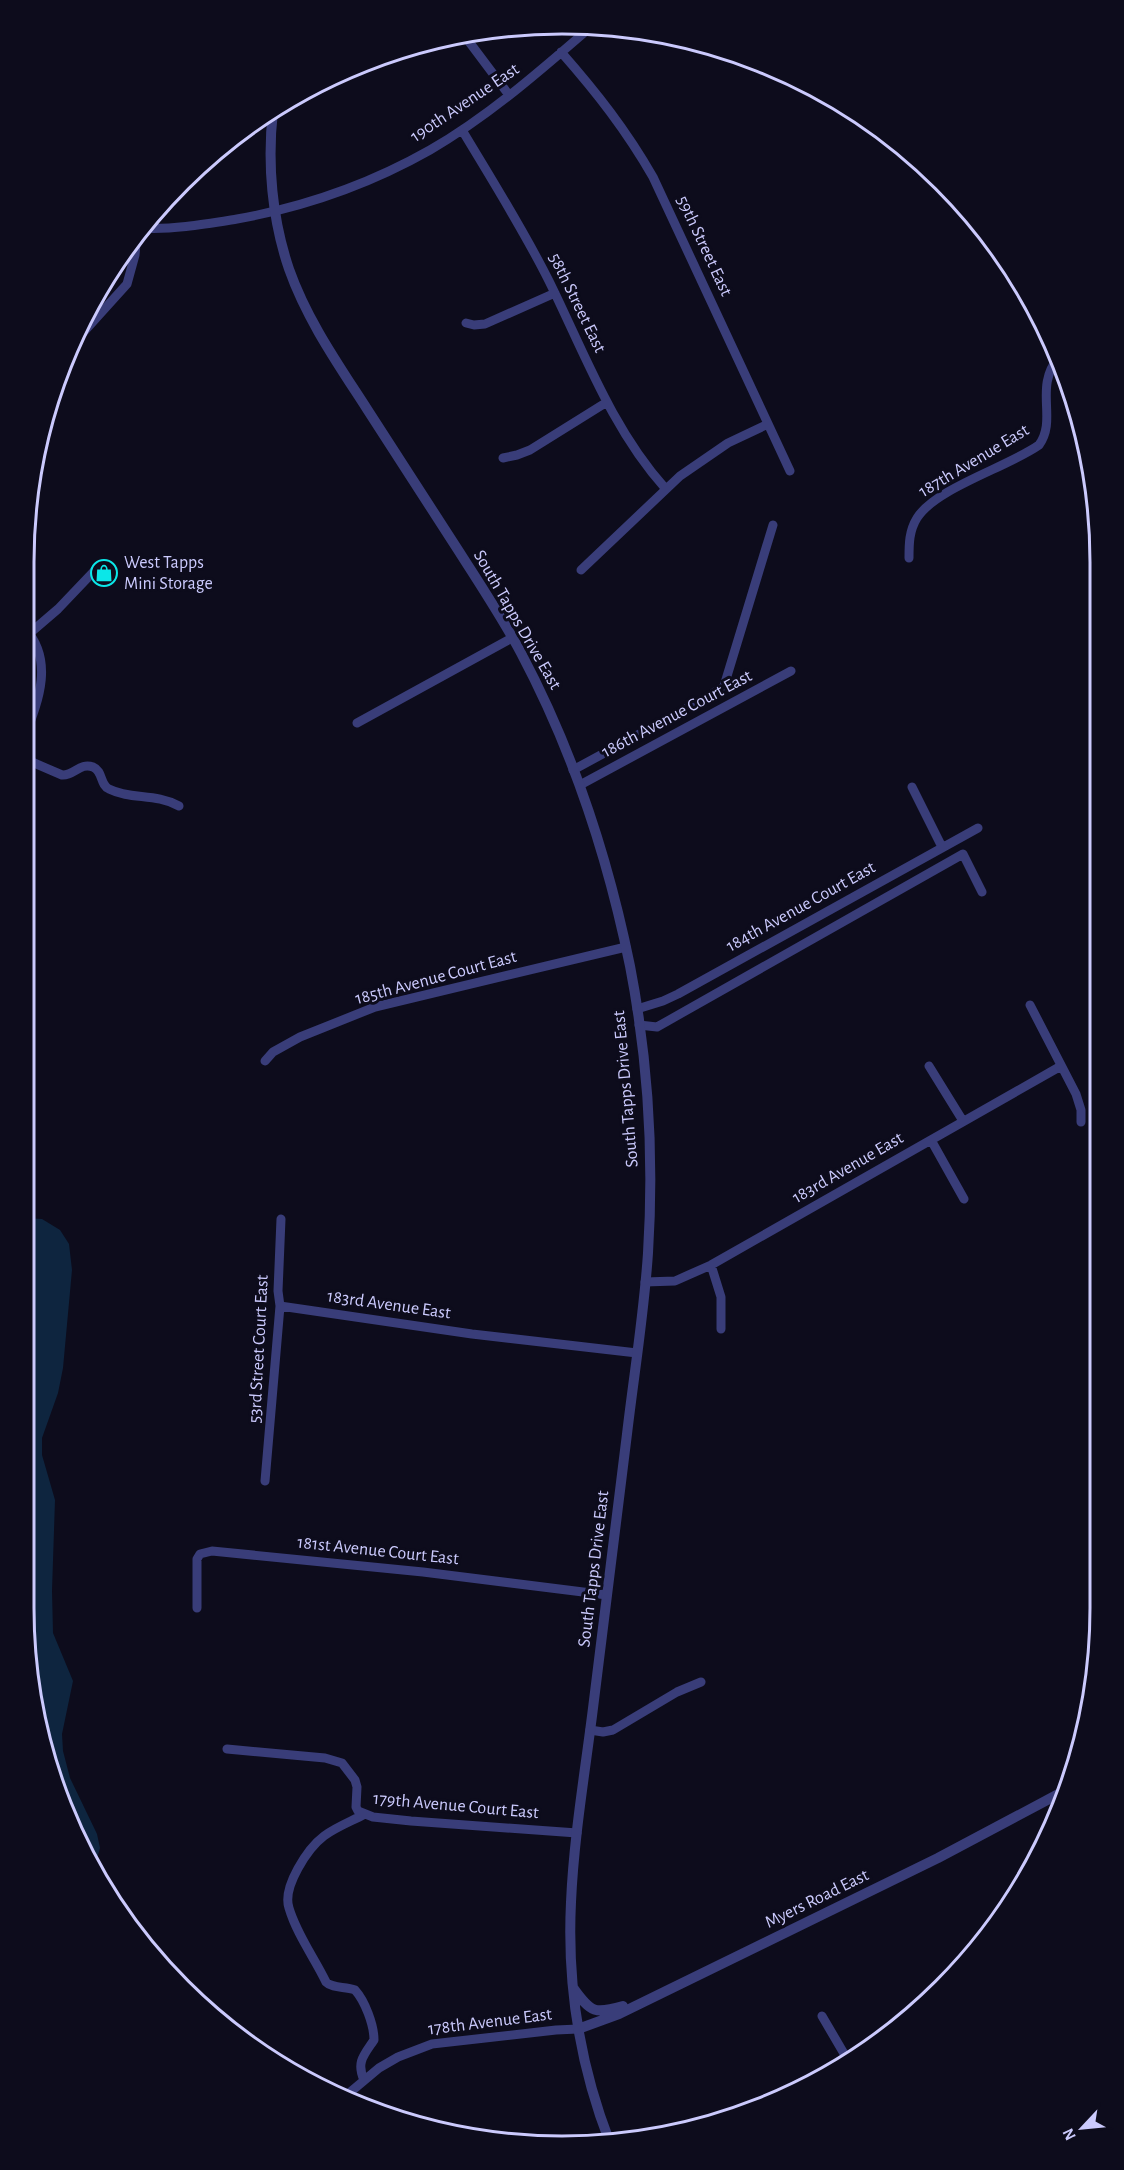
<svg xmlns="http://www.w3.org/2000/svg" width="1124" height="2170" font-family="'Alegreya Sans',sans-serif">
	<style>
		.water { fill: #0e253f }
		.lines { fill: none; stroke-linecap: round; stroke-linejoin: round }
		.minor { stroke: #393d79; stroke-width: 9 }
		.tertiary { stroke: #393d79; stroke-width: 10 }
		.labels { text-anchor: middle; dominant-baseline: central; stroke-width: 6; stroke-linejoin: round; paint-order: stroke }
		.street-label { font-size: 18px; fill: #cbcafd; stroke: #0d0c1c }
		.poi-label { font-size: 18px; fill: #cbcafd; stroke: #0d0c1c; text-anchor: start }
		.rim { fill: none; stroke: #cbcafd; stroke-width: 3 }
	</style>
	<rect width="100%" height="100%" fill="#0d0c1c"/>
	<path class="water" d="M 24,1218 L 42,1219 L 60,1230 L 69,1244 L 72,1270 L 63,1368 L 58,1393 L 42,1438 L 42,1455 L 55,1500 L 52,1591 L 53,1633 L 73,1681 L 62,1734 L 63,1751 L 70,1778 L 97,1834 L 100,1848 L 96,1862 L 53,1781 L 24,1608 Z"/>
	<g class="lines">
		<path class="minor" d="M 464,35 L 509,95
			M 561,52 C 597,93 626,130 653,177 L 790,471
			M 462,130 C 492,180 523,229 549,281 C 584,352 612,429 665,488
			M 141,228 C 172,230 206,224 237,219 C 304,207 370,184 430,150 C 489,116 541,70 593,25
			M 466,323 L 474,325 L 485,324 L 555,293
			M 71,346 L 127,284 L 135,255 L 137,232
			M 503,458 L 517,455 L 530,450 L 607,402
			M 909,558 C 909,544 909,531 917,518 C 936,488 1008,467 1039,445 C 1058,419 1033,387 1059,357
			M 581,570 L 680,476 L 728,443 L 768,424
			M 30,633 L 58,609 L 98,567
			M 357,723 L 512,638
			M 25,736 C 39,699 54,661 25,628
			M 25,759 L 62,775 C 74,776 80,762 93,767 C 103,771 100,785 109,789 C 131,800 155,793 179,806
			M 573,770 L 706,698 L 724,686 L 773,525
			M 580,785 L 791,671
			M 912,787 L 942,847
			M 1030,1005 L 1076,1094 L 1081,1110 L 1081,1122
			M 637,1009 L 663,1001 L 678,994 L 978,828
			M 639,1025 L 657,1027 L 963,854 L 982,892
			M 265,1061 L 273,1052 L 300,1037 L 375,1007 L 626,947
			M 929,1066 L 963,1121
			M 931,1140 L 964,1199
			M 711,1265 L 721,1297 L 721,1329
			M 645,1282 L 675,1281 L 711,1265 L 1061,1066
			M 280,1306 L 472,1334 L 637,1353
			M 265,1481 L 280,1306 L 278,1291 L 281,1219
			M 197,1608 L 197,1559 L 200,1554 L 212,1551 L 423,1572 L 607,1595
			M 590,1730 L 603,1732 L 613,1730 L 677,1692 L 701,1682
			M 227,1749 L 325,1758 L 342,1763 L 355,1780 L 357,1787 L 356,1807 L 358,1811 L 373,1817 L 411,1821 L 577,1833
			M 822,2016 L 846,2057
			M 364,2080 C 356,2062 364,2055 374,2040 C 374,2025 365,2001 355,1990 C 345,1986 333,1989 326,1982 C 314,1957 297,1935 289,1908 C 282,1887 308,1848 324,1836 C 336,1827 352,1821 365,1814
			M 348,2094 L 379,2068 L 398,2057 L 432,2044 L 556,2030 L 578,2029"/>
		<path class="tertiary" d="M 273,111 C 267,163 272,219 289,269 C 307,320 338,364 367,409 C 398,457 429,505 460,553 C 481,586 503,619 521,653 C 573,751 608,858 630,966 C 648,1059 654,1158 648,1253 C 644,1314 634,1374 627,1434 C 616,1523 605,1611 594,1700 C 586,1767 574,1834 571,1902 C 567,1983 580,2066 610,2143
			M 574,1989 C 591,2013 595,2014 623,2006
			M 578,2029 L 619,2014 L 938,1858 L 1066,1790"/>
	</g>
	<defs>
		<symbol id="shop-ring" viewBox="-11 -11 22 22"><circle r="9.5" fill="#0d0c1c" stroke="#0be7e8" stroke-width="1.5"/><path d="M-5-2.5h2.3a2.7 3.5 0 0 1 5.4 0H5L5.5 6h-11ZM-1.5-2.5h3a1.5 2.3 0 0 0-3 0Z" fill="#0be7e8"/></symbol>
	</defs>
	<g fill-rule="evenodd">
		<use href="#shop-ring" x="89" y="558" width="30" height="30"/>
	</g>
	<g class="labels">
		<g class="street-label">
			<text transform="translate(465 103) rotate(-34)">190th Avenue East</text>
			<text transform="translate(704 246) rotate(65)">59th Street East</text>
			<text transform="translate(577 303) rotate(64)">58th Street East</text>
			<text transform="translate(974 461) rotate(-31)">187th Avenue East</text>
			<text transform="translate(517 620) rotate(60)">South Tapps Drive East</text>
			<text transform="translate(677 714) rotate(-28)">186th Avenue Court East</text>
			<text transform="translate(801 907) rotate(-29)">184th Avenue Court East</text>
			<text transform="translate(436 978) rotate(-15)">185th Avenue Court East</text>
			<text transform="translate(626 1089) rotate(-95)">South Tapps Drive East</text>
			<text transform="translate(848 1168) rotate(-30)">183rd Avenue East</text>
			<text transform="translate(389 1305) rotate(8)">183rd Avenue East</text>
			<text transform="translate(259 1349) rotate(-87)">53rd Street Court East</text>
			<text transform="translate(378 1551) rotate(6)">181st Avenue Court East</text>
			<text transform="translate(594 1569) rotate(-83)">South Tapps Drive East</text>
			<text transform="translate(456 1806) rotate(5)">179th Avenue Court East</text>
			<text transform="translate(817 1899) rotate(-26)">Myers Road East</text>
			<text transform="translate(490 2022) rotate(-7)">178th Avenue East</text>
		</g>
		<g class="poi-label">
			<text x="124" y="563">West Tapps<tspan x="124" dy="21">Mini Storage</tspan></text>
		</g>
	</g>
	<path d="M0 0H1124V2170H0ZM562 34H562A528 528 0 0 1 1090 562V1608A528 528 0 0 1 562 2136H562A528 528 0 0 1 34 1608V562A528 528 0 0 1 562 34Z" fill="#0d0c1c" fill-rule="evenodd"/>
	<path class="rim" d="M562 34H562A528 528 0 0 1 1090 562V1608A528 528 0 0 1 562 2136H562A528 528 0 0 1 34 1608V562A528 528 0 0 1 562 34Z"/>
	<g transform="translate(1082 2128) rotate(244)" stroke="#0d0c1c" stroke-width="4.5" paint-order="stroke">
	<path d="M0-4.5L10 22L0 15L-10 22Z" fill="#cbcafd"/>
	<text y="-9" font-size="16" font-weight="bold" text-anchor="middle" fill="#cbcafd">N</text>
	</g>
</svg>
